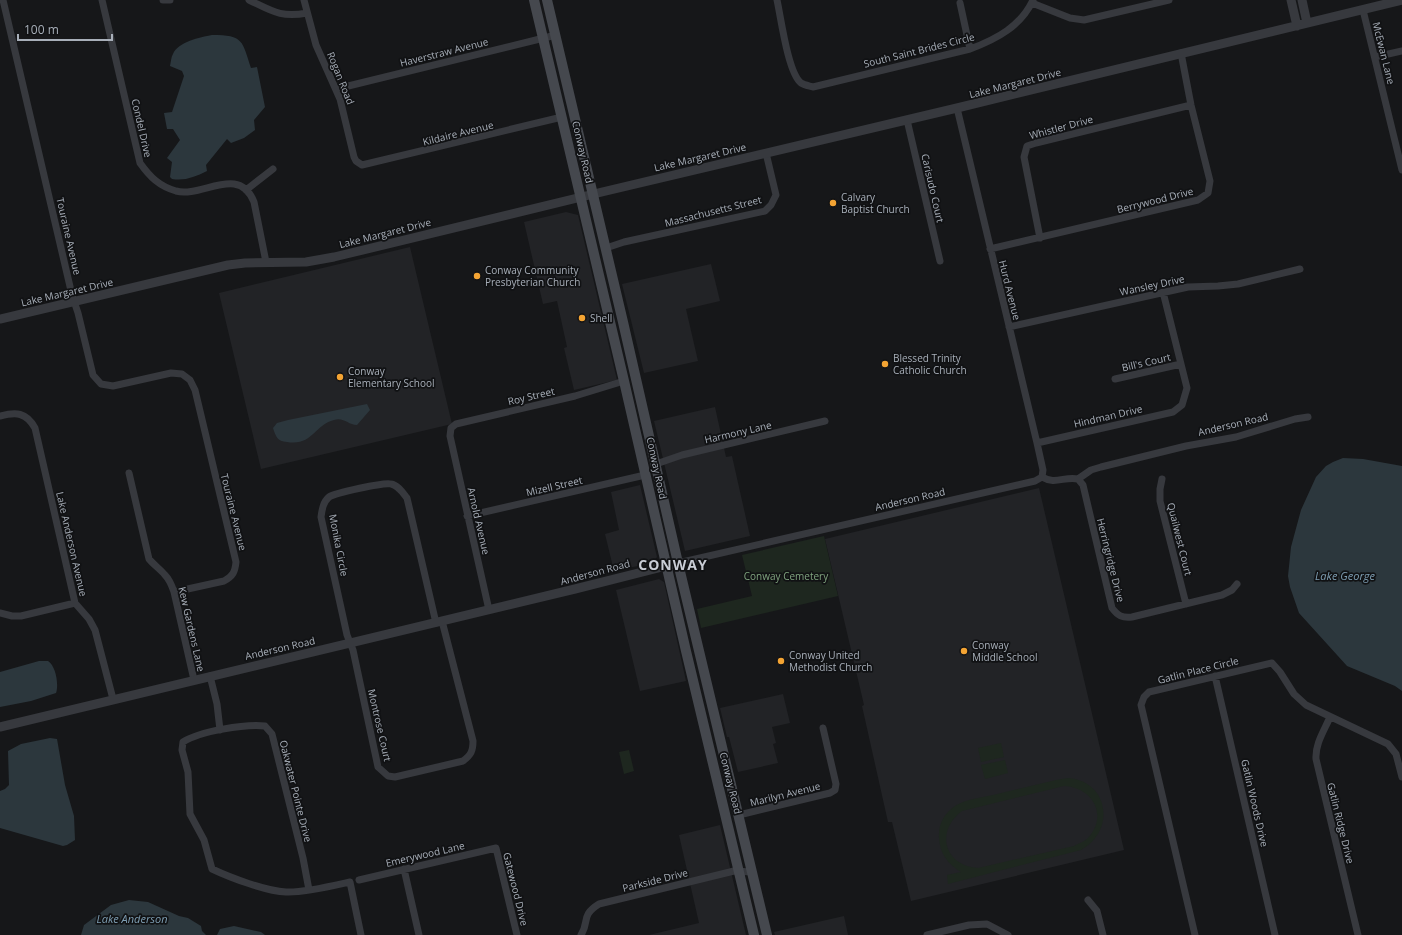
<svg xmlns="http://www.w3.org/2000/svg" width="1402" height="935" font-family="'Open Sans',sans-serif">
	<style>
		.built { fill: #222326 }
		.green { fill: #1e271f; fill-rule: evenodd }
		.water { fill: #2c373d }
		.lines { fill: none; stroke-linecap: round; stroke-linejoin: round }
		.minor { stroke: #37393e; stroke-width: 7 }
		.tertiary { stroke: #37393e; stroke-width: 9 }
		.secondary { stroke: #45484e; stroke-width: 10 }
		.poi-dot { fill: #f4a433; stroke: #111214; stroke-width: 1.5 }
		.labels { text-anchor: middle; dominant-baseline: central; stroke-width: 3.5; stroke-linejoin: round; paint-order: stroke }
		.street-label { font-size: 10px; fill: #a8afb9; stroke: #111214 }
		.poi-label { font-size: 10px; fill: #a8afb9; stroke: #111214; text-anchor: start }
		.park-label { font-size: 10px; fill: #80a47f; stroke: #111214 }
		.water-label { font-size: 11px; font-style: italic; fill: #7f9fb4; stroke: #111214 }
		.district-label { font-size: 14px; font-weight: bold; letter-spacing: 1px; fill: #c9cdd5; stroke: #111214 }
	</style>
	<rect width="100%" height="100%" fill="#161719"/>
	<path class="built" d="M 566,212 L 578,215 L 617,380 L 574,390 L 564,348 L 567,347 L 557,301 L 543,304 L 524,222 Z
		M 410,247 L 452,424 L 261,469 L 219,293 Z
		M 711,264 L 720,301 L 686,309 L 698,361 L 644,373 L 622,284 Z
		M 715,407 L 726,457 L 732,456 L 750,536 L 685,551 L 654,421 Z
		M 640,485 L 657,557 L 652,563 L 614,571 L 605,534 L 619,530 L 611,492 Z
		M 1039,488 L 1124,850 L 911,901 L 892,822 L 888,822 L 862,706 L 864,705 L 825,539 Z
		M 659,579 L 664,582 L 686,681 L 640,691 L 616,590 Z
		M 783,694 L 790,723 L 772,727 L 776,743 L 773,744 L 778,763 L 738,772 L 729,737 L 727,737 L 720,708 Z
		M 720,825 L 746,935 L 649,935 L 699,923 L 679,835 Z
		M 844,916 L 848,935 L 775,935 L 774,932 Z"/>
	<path class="green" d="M 824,536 L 838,596 L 701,628 L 697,609 L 752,596 L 742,555 Z
		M 1001,743 L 1004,757 L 981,762 L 978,748 Z
		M 629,750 L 634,771 L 624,774 L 619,752 Z
		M 1005,760 L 1008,773 L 985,779 L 981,765 Z
		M 1068,778 C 1109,781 1116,831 1081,850 L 948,884 L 947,875 L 961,872 C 948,864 940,854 939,838 C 938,825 944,813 955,806 C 966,799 980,798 993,795 C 1014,790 1035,785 1056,780 ZM 1064,786 C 1092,787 1109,815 1088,838 C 1084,842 1079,843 1074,846 L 978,868 C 944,866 935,831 962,811 Z"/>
	<path class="water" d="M 212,35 C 244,35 242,41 251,68 L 257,67 L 265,107 L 254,120 L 255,130 L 244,138 L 231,143 L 227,139 L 206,165 L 207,171 C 195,177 185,181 172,179 L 170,177 L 172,162 L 167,158 L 180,140 L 173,129 L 167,129 L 164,113 L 172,112 L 184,76 L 182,71 L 170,66 C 171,62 171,57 173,54 C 178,42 200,37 212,35 Z
		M 367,404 L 370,410 L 357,425 C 348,425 344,417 334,420 C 314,425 313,446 287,442 C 277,441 276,437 273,428 L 277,423 L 288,420 Z
		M 1343,458 L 1363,459 L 1402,466 L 1402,691 L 1395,686 L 1347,666 L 1299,613 L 1290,587 L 1288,576 L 1291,547 L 1301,510 L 1316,477 L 1326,466 L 1333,462 Z
		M 39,661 L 48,661 C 56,666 59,685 56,693 L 31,701 L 0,707 L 0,672 Z
		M 50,738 L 57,739 L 65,785 L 74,816 L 75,840 L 67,845 L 63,846 L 0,828 L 0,791 L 5,789 L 9,785 L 8,751 L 21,744 Z
		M 129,900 L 148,902 L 179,916 L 188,918 L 201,926 L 202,931 L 206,935 L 81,935 L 84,925 L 111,905 Z
		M 234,926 L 261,932 L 265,935 L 217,935 L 220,929 Z"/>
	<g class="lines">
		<path class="minor" d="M 3,0 L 72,295 L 78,313 L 93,375 L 101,384 L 113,386 L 171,373 L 182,374 L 190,380 L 195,390 L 236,562 C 235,572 233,576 224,581 L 174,592
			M 102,0 L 140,163 C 150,177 159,186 176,191 C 202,198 239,164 254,202 L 266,262
			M 163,0 L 170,0
			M 249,0 C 272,11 281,18 307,13
			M 304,0 L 316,45 L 340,99 L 354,157 L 356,161 L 362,165 L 562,117
			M 777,0 C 781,18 788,73 801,83 C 804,85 810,86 813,87 L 970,49 C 997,39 1021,26 1033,0
			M 960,3 L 970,49
			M 1032,3 L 1070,18 L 1084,20 L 1169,0
			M 1363,10 L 1402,170
			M 1375,57 L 1402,51
			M 336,89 L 556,35
			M 957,108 L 1037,443 L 1043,470 L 1042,477
			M 907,120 L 940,261
			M 246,190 L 273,169
			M 1040,238 L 1024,157 L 1027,146 L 1036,143 L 1191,105
			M 606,248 L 624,242 L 765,211 L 771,205 L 776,195 L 766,153
			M 990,249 L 1198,200 L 1208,193 L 1210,181 L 1191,105 L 1181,53
			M 1009,327 L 1188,287 L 1218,286 L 1238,284 L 1300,269
			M 1115,379 L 1181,364
			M 0,416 C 16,412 26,412 35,428 L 75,603 L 89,619 L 95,630 L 113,699
			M 1037,443 L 1173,412 L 1182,405 L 1187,388 L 1163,292
			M 656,464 L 682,455 L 825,421
			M 129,473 L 149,559 C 154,565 160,569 165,575 C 170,580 172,586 174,592 L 194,680
			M 1042,477 C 1055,485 1065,476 1078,479
			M 1078,479 L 1083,485 L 1112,608 C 1118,616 1122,618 1132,617 L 1222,595 L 1232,590 L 1237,584
			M 1078,479 L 1091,470 L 1101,467 L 1186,446 L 1236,437 L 1295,419 L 1308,417
			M 1162,479 L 1160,489 L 1160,501 L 1186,604
			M 467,516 L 645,475
			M 678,563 L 1035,481 L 1042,477
			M 489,610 L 450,436 L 451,428 L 456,424 L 575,396 L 624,381
			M 0,613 L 12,616 L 21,616 L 75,603
			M 436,623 L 407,498 C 403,493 398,485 391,484 C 384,482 335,493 329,497 C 323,502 322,510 321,517 L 347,635 L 353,650 L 378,767 L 388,776 L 395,777 L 463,761 C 471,755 473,751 473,741 L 442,621
			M 210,676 L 217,704 L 220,730
			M 1215,676 L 1275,935
			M 1330,717 C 1324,731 1315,744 1316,759 L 1358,935
			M 739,815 L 830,793 L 835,790 L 836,784 L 823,728
			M 404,869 L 419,935
			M 359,880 L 496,848 L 517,935
			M 309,890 L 303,858 L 272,734 L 265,726 C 245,724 200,731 183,742 L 182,750 L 188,772 L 190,814 L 204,840 L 212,869 C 231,878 266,891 286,892 C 303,893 332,886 350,882 L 361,935
			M 1088,900 L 1097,911 L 1103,935
			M 581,935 C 590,921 580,916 599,904 L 734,871 L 752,872
			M 927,935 L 969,925 L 987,924 L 1008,935
			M 1195,935 L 1141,705 L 1144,697 L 1149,692 L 1272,663 L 1280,672 L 1294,694 L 1306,705 L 1388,744 L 1396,754 L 1402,777"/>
		<path class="tertiary" d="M 1291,0 L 1297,26
			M 1302,0 L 1307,23
			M 0,319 L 228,265 L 245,263 L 306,262 L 334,257 L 602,192 L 957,108 L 1402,0
			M 0,727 L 575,589 L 678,563"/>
		<path class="secondary" d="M 534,0 L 624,381 L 686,651 L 754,935
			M 547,0 L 623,322 L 678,563 L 767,935"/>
	</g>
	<g class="poi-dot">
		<circle cx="833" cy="203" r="4"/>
		<circle cx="477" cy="276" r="4"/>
		<circle cx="582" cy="318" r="4"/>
		<circle cx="885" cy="364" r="4"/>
		<circle cx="340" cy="377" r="4"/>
		<circle cx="964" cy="651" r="4"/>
		<circle cx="781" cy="661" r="4"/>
	</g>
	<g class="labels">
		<g class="street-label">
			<text transform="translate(919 50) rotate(-14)">South Saint Brides Circle</text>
			<text transform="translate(444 52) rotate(-14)">Haverstraw Avenue</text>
			<text transform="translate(1384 53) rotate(76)">McEwan Lane</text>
			<text transform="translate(341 78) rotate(68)">Rogan Road</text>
			<text transform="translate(1015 83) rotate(-14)">Lake Margaret Drive</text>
			<text transform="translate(1061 127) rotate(-15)">Whistler Drive</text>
			<text transform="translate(142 128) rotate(77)">Condel Drive</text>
			<text transform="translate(458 133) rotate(-14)">Kildaire Avenue</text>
			<text transform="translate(583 152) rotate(77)">Conway Road</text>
			<text transform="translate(700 157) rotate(-13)">Lake Margaret Drive</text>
			<text transform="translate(933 188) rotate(77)">Carisudo Court</text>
			<text transform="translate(1155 200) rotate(-14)">Berrywood Drive</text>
			<text transform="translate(713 211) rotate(-14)">Massachusetts Street</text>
			<text transform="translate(385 233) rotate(-14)">Lake Margaret Drive</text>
			<text transform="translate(69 236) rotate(77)">Touraine Avenue</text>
			<text transform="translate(1152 285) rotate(-12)">Wansley Drive</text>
			<text transform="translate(1010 290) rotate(76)">Hurd Avenue</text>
			<text transform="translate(67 292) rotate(-13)">Lake Margaret Drive</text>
			<text transform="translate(1146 362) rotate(-13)">Bill's Court</text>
			<text transform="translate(531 396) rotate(-13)">Roy Street</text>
			<text transform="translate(1108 416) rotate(-13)">Hindman Drive</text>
			<text transform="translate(1233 424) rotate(-13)">Anderson Road</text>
			<text transform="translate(738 432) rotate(-13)">Harmony Lane</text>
			<text transform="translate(657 468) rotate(78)">Conway Road</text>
			<text transform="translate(554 486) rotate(-13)">Mizell Street</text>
			<text transform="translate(910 499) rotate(-13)">Anderson Road</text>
			<text transform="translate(234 512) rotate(76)">Touraine Avenue</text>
			<text transform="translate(479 521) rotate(77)">Arnold Avenue</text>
			<text transform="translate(1180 539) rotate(76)">Quailwest Court</text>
			<text transform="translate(72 544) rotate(77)">Lake Anderson Avenue</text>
			<text transform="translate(339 545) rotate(79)">Monika Circle</text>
			<text transform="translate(1111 560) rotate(76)">Herringridge Drive</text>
			<text transform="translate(595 572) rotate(-15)">Anderson Road</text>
			<text transform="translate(192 629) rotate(77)">Kew Gardens Lane</text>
			<text transform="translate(280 648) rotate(-13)">Anderson Road</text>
			<text transform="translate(1198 670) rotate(-14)">Gatlin Place Circle</text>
			<text transform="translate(380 725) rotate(77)">Montrose Court</text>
			<text transform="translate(731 783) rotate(76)">Conway Road</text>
			<text transform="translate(296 791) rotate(76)">Oakwater Pointe Drive</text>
			<text transform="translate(785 794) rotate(-14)">Marilyn Avenue</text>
			<text transform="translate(1255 803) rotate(77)">Gatlin Woods Drive</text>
			<text transform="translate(1341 823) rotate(76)">Gatlin Ridge Drive</text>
			<text transform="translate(425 854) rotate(-13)">Emerywood Lane</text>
			<text transform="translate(655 880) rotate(-14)">Parkside Drive</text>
			<text transform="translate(516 889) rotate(76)">Gatewood Drive</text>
		</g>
		<g class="poi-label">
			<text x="841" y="197">Calvary<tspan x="841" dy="12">Baptist Church</tspan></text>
			<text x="485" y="270">Conway Community<tspan x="485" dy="12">Presbyterian Church</tspan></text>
			<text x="590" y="318">Shell</text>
			<text x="893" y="358">Blessed Trinity<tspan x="893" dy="12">Catholic Church</tspan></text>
			<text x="348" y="371">Conway<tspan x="348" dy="12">Elementary School</tspan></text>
			<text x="972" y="645">Conway<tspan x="972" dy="12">Middle School</tspan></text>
			<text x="789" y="655">Conway United<tspan x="789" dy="12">Methodist Church</tspan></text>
		</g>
		<g class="park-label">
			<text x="786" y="576">Conway Cemetery</text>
		</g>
		<g class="water-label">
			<text x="1345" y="575">Lake George</text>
			<text x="132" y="918">Lake Anderson</text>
		</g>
		<g class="district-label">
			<text x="673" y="564">CONWAY</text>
		</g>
	</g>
	<path d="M18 34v6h94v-6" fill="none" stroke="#a8afb9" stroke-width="2"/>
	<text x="24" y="34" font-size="12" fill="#a8afb9" stroke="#111214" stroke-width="3" paint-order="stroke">100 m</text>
</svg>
